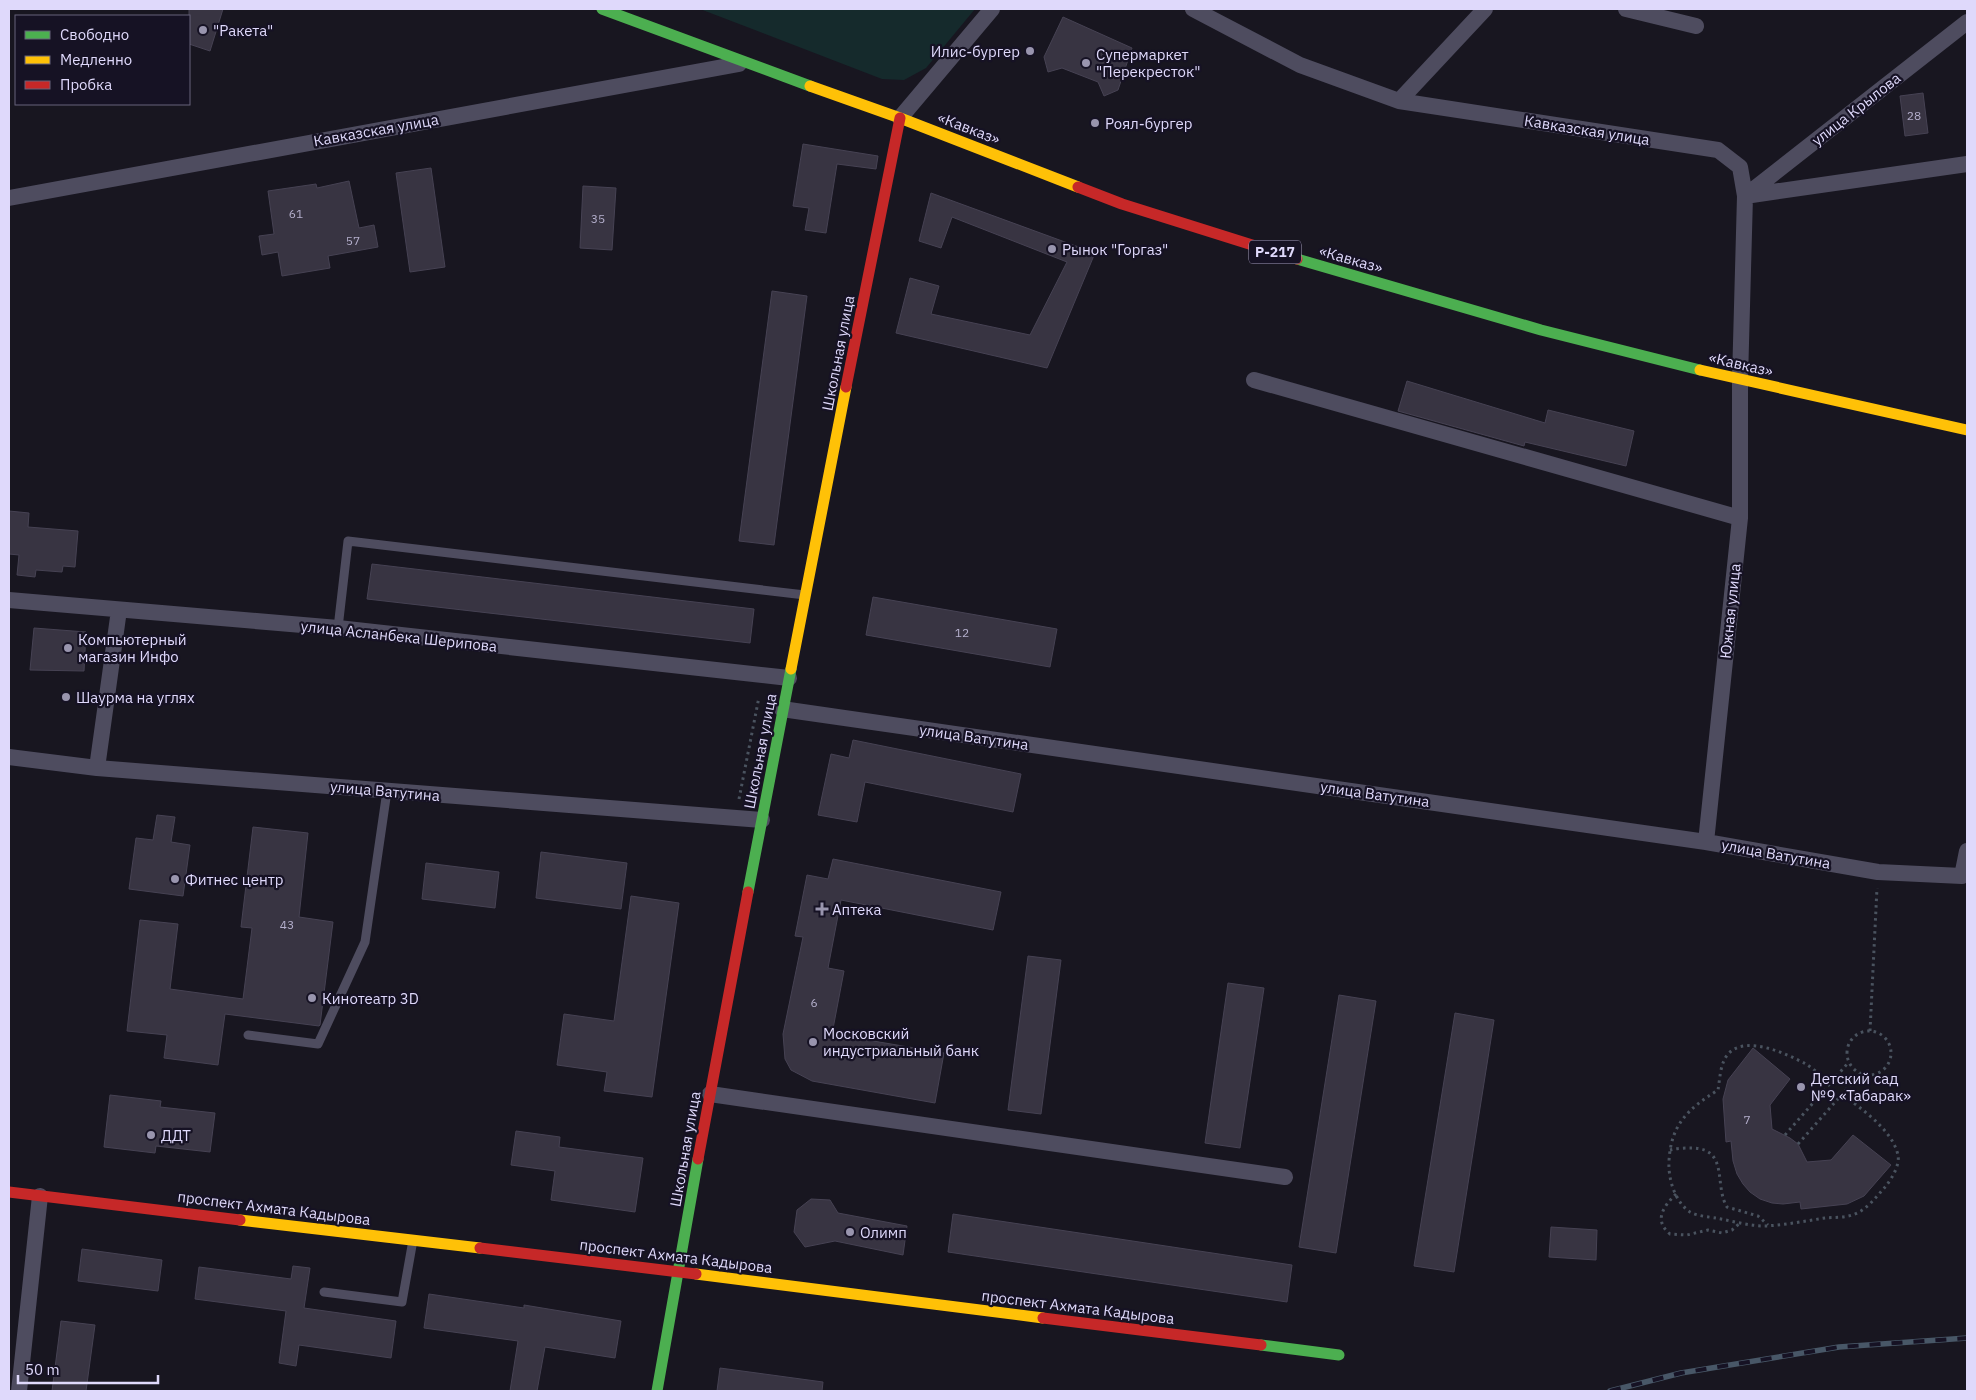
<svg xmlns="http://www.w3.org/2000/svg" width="1976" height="1400" font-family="'IBM Plex Sans',sans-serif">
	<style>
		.green { fill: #152a2c }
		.building { fill: #383442; stroke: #464253 }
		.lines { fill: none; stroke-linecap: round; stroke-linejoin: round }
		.path { stroke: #4a535f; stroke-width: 3; stroke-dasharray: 2.5 4; stroke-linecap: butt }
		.lane { stroke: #4e4c5f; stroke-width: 9 }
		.street { stroke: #4e4c5f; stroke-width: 16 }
		.fast { stroke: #4caf50; stroke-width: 11 }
		.slow { stroke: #ffc107; stroke-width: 11 }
		.jam { stroke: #c62828; stroke-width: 11 }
		.rail-casing { stroke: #485767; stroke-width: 5.5 }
		.rail { stroke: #161224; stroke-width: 4; stroke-dasharray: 11; stroke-linecap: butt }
		.poi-dot { fill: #9995ae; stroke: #161224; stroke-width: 2 }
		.labels { text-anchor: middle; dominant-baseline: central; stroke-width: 4.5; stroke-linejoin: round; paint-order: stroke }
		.number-label { font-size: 12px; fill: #b5b0cd }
		.shield { fill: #161224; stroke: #a39dba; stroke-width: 1 }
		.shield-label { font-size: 14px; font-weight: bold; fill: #dfd9fb }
		.poi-label { font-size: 15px; fill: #dfd9fb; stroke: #161224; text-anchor: start }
		.street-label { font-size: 15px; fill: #dfd9fb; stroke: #161224 }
	</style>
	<rect width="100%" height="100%" fill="#181620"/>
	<path class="green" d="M 700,9 L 975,9 L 926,68 L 904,80 L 882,79 Z"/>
	<path class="building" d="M 189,9 L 223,9 L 210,51 L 189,44 Z
		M 1063,17 L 1132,48 L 1118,90 L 1104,96 L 1098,82 L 1062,68 L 1048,72 L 1044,57 Z
		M 1923,93 L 1928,133 L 1905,136 L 1900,96 Z
		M 803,144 L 878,156 L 876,169 L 837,164 L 826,233 L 805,230 L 809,208 L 793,206 Z
		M 431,168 L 445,267 L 410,272 L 396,173 Z
		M 349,181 L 359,228 L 374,225 L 378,247 L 328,256 L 330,268 L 282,276 L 278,252 L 262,255 L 259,236 L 274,234 L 268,191 L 316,184 L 317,188 Z
		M 583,186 L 616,188 L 612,250 L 580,248 Z
		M 931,193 L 1095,253 L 1047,368 L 896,333 L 910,278 L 939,286 L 931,314 L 1030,335 L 1067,262 L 952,217 L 941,248 L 919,241 Z
		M 772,291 L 807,296 L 774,545 L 739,541 Z
		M 1407,381 L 1545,423 L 1548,410 L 1634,431 L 1626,466 L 1525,442 L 1524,446 L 1398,411 Z
		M 9,511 L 29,513 L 28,527 L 78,531 L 75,567 L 63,566 L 62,572 L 36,570 L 35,577 L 17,575 L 19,555 L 9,554 Z
		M 372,564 L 754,609 L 750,643 L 367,599 Z
		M 873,597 L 1057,629 L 1050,667 L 866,635 Z
		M 34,628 L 86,632 L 84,671 L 30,670 Z
		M 853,740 L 1021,774 L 1013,812 L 865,782 L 857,822 L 818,815 L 831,754 L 849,758 Z
		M 157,815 L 175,817 L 171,842 L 190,845 L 183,896 L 129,889 L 136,838 L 153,840 Z
		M 253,827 L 308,833 L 299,917 L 333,922 L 320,1025 L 319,1026 L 225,1014 L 218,1065 L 164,1058 L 167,1035 L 127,1031 L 140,920 L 178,924 L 170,989 L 243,999 L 252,928 L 241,927 Z
		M 541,852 L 627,863 L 621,909 L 536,898 Z
		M 833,859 L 1001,892 L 993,930 L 841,900 L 828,968 L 844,971 L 832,1034 L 944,1053 L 935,1103 L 812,1081 L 791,1070 L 785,1059 L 783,1034 L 803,937 L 795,936 L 807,875 L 828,879 Z
		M 426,863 L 499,872 L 495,908 L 422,899 Z
		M 631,896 L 679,903 L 652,1097 L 604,1091 L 607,1072 L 557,1065 L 564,1014 L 614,1021 Z
		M 1028,956 L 1061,960 L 1041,1114 L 1008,1110 Z
		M 1228,983 L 1264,988 L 1240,1148 L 1205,1143 Z
		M 1339,995 L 1376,1001 L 1336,1253 L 1299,1247 Z
		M 1455,1013 L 1494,1020 L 1454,1272 L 1414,1266 Z
		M 1753,1048 L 1790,1079 L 1770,1105 L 1772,1129 L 1790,1138 L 1798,1144 L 1807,1162 L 1831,1160 L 1853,1135 L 1891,1165 L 1864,1196 L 1847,1204 L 1801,1209 L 1800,1202 L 1783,1204 L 1772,1203 L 1760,1199 L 1750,1192 L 1743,1184 L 1737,1174 L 1733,1161 L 1731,1141 L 1726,1142 L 1723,1099 L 1728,1080 Z
		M 110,1095 L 161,1101 L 160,1107 L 215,1113 L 210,1152 L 156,1146 L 155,1153 L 104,1147 Z
		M 516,1131 L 560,1137 L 559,1147 L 643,1158 L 635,1212 L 551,1200 L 555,1171 L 511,1165 Z
		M 811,1199 L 830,1200 L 838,1213 L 907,1226 L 903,1255 L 835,1241 L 805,1247 L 794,1232 L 797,1210 Z
		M 953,1214 L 1292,1265 L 1287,1302 L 948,1252 Z
		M 1551,1227 L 1597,1230 L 1596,1260 L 1549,1257 Z
		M 82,1249 L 162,1260 L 158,1291 L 78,1281 Z
		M 293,1266 L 310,1268 L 304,1308 L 396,1321 L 391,1358 L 299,1345 L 296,1366 L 279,1363 L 286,1311 L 195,1299 L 199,1267 L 291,1279 Z
		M 429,1294 L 524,1308 L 524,1305 L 621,1321 L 615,1358 L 545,1347 L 537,1391 L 510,1391 L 518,1341 L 424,1328 Z
		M 61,1321 L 95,1325 L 86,1391 L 52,1391 Z
		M 720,1368 L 823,1382 L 822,1391 L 717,1391 Z"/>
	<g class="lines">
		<path class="path" d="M 739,799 L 759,697
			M1847 1053a22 22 0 1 1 44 0a22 22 0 1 1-44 0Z
			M 1870,1031 L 1877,888
			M 1830,1084 C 1822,1077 1814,1069 1806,1064 C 1787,1054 1747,1035 1729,1053 C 1720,1062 1720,1079 1718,1090 C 1688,1109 1671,1124 1669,1161 C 1668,1179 1675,1202 1690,1212 C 1697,1216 1709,1217 1716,1218 C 1732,1221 1749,1226 1765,1226 C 1785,1225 1805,1221 1825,1218 C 1834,1217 1844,1218 1852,1215 C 1866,1211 1876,1197 1886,1186 C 1892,1178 1900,1165 1898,1155 C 1892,1129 1861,1109 1842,1094
			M 1785,1135 L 1848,1063
			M 1798,1144 L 1860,1074
			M 1670,1150 C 1677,1148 1686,1148 1693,1148 C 1729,1149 1714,1186 1727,1207 L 1758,1216 L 1768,1225
			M 1676,1194 C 1664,1206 1653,1220 1670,1234 L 1687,1235 L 1708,1230 L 1722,1233 L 1732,1230 L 1740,1223"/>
		<path class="lane" d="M 338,628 L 348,541 L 805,595
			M 248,1035 L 318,1044 L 365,942 L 387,791
			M 324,1292 L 402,1302 L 413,1240"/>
		<path class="street" d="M 1193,9 L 1300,65 L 1399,101 L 1718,150 L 1740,167 L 1745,196 L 1967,164
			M 1626,9 L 1696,26
			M 1399,101 L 1485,9
			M 900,118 L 992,9
			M 9,198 L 739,64
			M 1254,380 L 1740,518
			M 9,600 L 338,628 L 789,678
			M 782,709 L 1706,842 L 1878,872 L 1962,876 L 1967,872
			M 9,757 L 97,768 L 762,820
			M 97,768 L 119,610
			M 1706,842 L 1740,518 L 1740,380 L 1745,196 L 1967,22
			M 1962,876 L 1967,851
			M 710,1094 L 1285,1177
			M 19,1391 L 40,1196"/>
		<path class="fast" d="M 602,9 L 810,86
			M 1297,259 L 1541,330 L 1700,370
			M 748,892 L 791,669
			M 1261,1345 L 1339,1355
			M 657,1391 L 698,1159"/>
		<path class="slow" d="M 810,86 L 900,118 L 1078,187
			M 1700,370 L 1967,430
			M 791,669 L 846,387
			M 240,1220 L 480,1248
			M 696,1274 L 1043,1318"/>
		<path class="jam" d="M 1078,187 L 1122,204 L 1297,259
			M 846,387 L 900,118
			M 698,1159 L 748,892
			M 9,1192 L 240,1220
			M 480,1248 L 696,1274
			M 1043,1318 L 1261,1345"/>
		<defs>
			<path id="rail" d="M 1610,1391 L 1681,1373 L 1839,1347 L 1967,1338"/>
		</defs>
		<use href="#rail" class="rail-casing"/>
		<use href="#rail" class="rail"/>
	</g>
	<g class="poi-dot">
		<circle cx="203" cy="30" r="5"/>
		<circle cx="1030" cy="51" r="5"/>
		<circle cx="1086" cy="63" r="5"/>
		<circle cx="1095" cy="123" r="5"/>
		<circle cx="1052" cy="249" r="5"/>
		<circle cx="68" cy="648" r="5"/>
		<circle cx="66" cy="697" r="5"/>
		<circle cx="175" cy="879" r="5"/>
		<path d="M819.5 901.5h5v5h5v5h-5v5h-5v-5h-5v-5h5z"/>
		<circle cx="312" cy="998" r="5"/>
		<circle cx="813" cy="1042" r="5"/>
		<circle cx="1801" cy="1087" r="5"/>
		<circle cx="151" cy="1135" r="5"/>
		<circle cx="850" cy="1232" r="5"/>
	</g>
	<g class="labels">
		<g class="number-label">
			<text x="1914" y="115">28</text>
			<text x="296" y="213">61</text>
			<text x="598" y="218">35</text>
			<text x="353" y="240">57</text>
			<text x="962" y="632">12</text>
			<text x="287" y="924">43</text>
			<text x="814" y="1002">6</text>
			<text x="1747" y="1119">7</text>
		</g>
		<rect class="shield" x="1249" y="240.5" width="52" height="23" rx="4"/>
		<g class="shield-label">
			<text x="1275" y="252">Р-217</text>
		</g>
		<g class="poi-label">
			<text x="213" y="30">"Ракета"</text>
			<text x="1020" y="51" text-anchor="end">Илис-бургер</text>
			<text x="1096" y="54">Супермаркет<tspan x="1096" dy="17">"Перекресток"</tspan></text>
			<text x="1105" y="123">Роял-бургер</text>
			<text x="1062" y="249">Рынок "Горгаз"</text>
			<text x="78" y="639">Компьютерный<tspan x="78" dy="17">магазин Инфо</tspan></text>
			<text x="76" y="697">Шаурма на углях</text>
			<text x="185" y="879">Фитнес центр</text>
			<text x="832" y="909">Аптека</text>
			<text x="322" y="998">Кинотеатр 3D</text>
			<text x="823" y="1033">Московский<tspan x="823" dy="17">индустриальный банк</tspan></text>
			<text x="1811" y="1078">Детский сад<tspan x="1811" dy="17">№9 «Табарак»</tspan></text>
			<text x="161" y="1135">ДДТ</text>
			<text x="860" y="1232">Олимп</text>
		</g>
		<g class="street-label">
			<text transform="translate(1856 109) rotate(-38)">улица Крылова</text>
			<text transform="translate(969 128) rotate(21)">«Кавказ»</text>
			<text transform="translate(376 130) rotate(-10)">Кавказская улица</text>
			<text transform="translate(1587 130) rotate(9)">Кавказская улица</text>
			<text transform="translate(1351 259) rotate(16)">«Кавказ»</text>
			<text transform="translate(838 353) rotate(-79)">Школьная улица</text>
			<text transform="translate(1741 364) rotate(13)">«Кавказ»</text>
			<text transform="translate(1730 611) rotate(-84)">Южная улица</text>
			<text transform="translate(399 636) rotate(6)">улица Асланбека Шерипова</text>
			<text transform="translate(974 737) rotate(8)">улица Ватутина</text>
			<text transform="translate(760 751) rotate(-79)">Школьная улица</text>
			<text transform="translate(385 791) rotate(5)">улица Ватутина</text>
			<text transform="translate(1375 794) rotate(8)">улица Ватутина</text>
			<text transform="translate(1776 854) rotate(10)">улица Ватутина</text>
			<text transform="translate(685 1149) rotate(-80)">Школьная улица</text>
			<text transform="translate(274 1208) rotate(7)">проспект Ахмата Кадырова</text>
			<text transform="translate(676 1256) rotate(7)">проспект Ахмата Кадырова</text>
			<text transform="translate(1078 1307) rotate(7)">проспект Ахмата Кадырова</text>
		</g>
	</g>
	<rect width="1976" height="1400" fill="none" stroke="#dfd9fb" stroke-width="20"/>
	<rect x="15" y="15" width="175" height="90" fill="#161224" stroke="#66627a"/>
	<rect x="25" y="31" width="25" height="8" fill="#4caf50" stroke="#66627a"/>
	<text x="60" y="40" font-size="15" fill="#dfd9fb">Свободно</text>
	<rect x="25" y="56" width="25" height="8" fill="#ffc107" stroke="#66627a"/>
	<text x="60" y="65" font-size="15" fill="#dfd9fb">Медленно</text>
	<rect x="25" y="81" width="25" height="8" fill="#c62828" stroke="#66627a"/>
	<text x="60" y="90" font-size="15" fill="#dfd9fb">Пробка</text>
	<path d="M18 1375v8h140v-8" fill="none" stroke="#dfd9fb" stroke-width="2.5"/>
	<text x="25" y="1375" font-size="15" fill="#dfd9fb" stroke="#161224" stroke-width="4" paint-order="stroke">50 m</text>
</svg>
